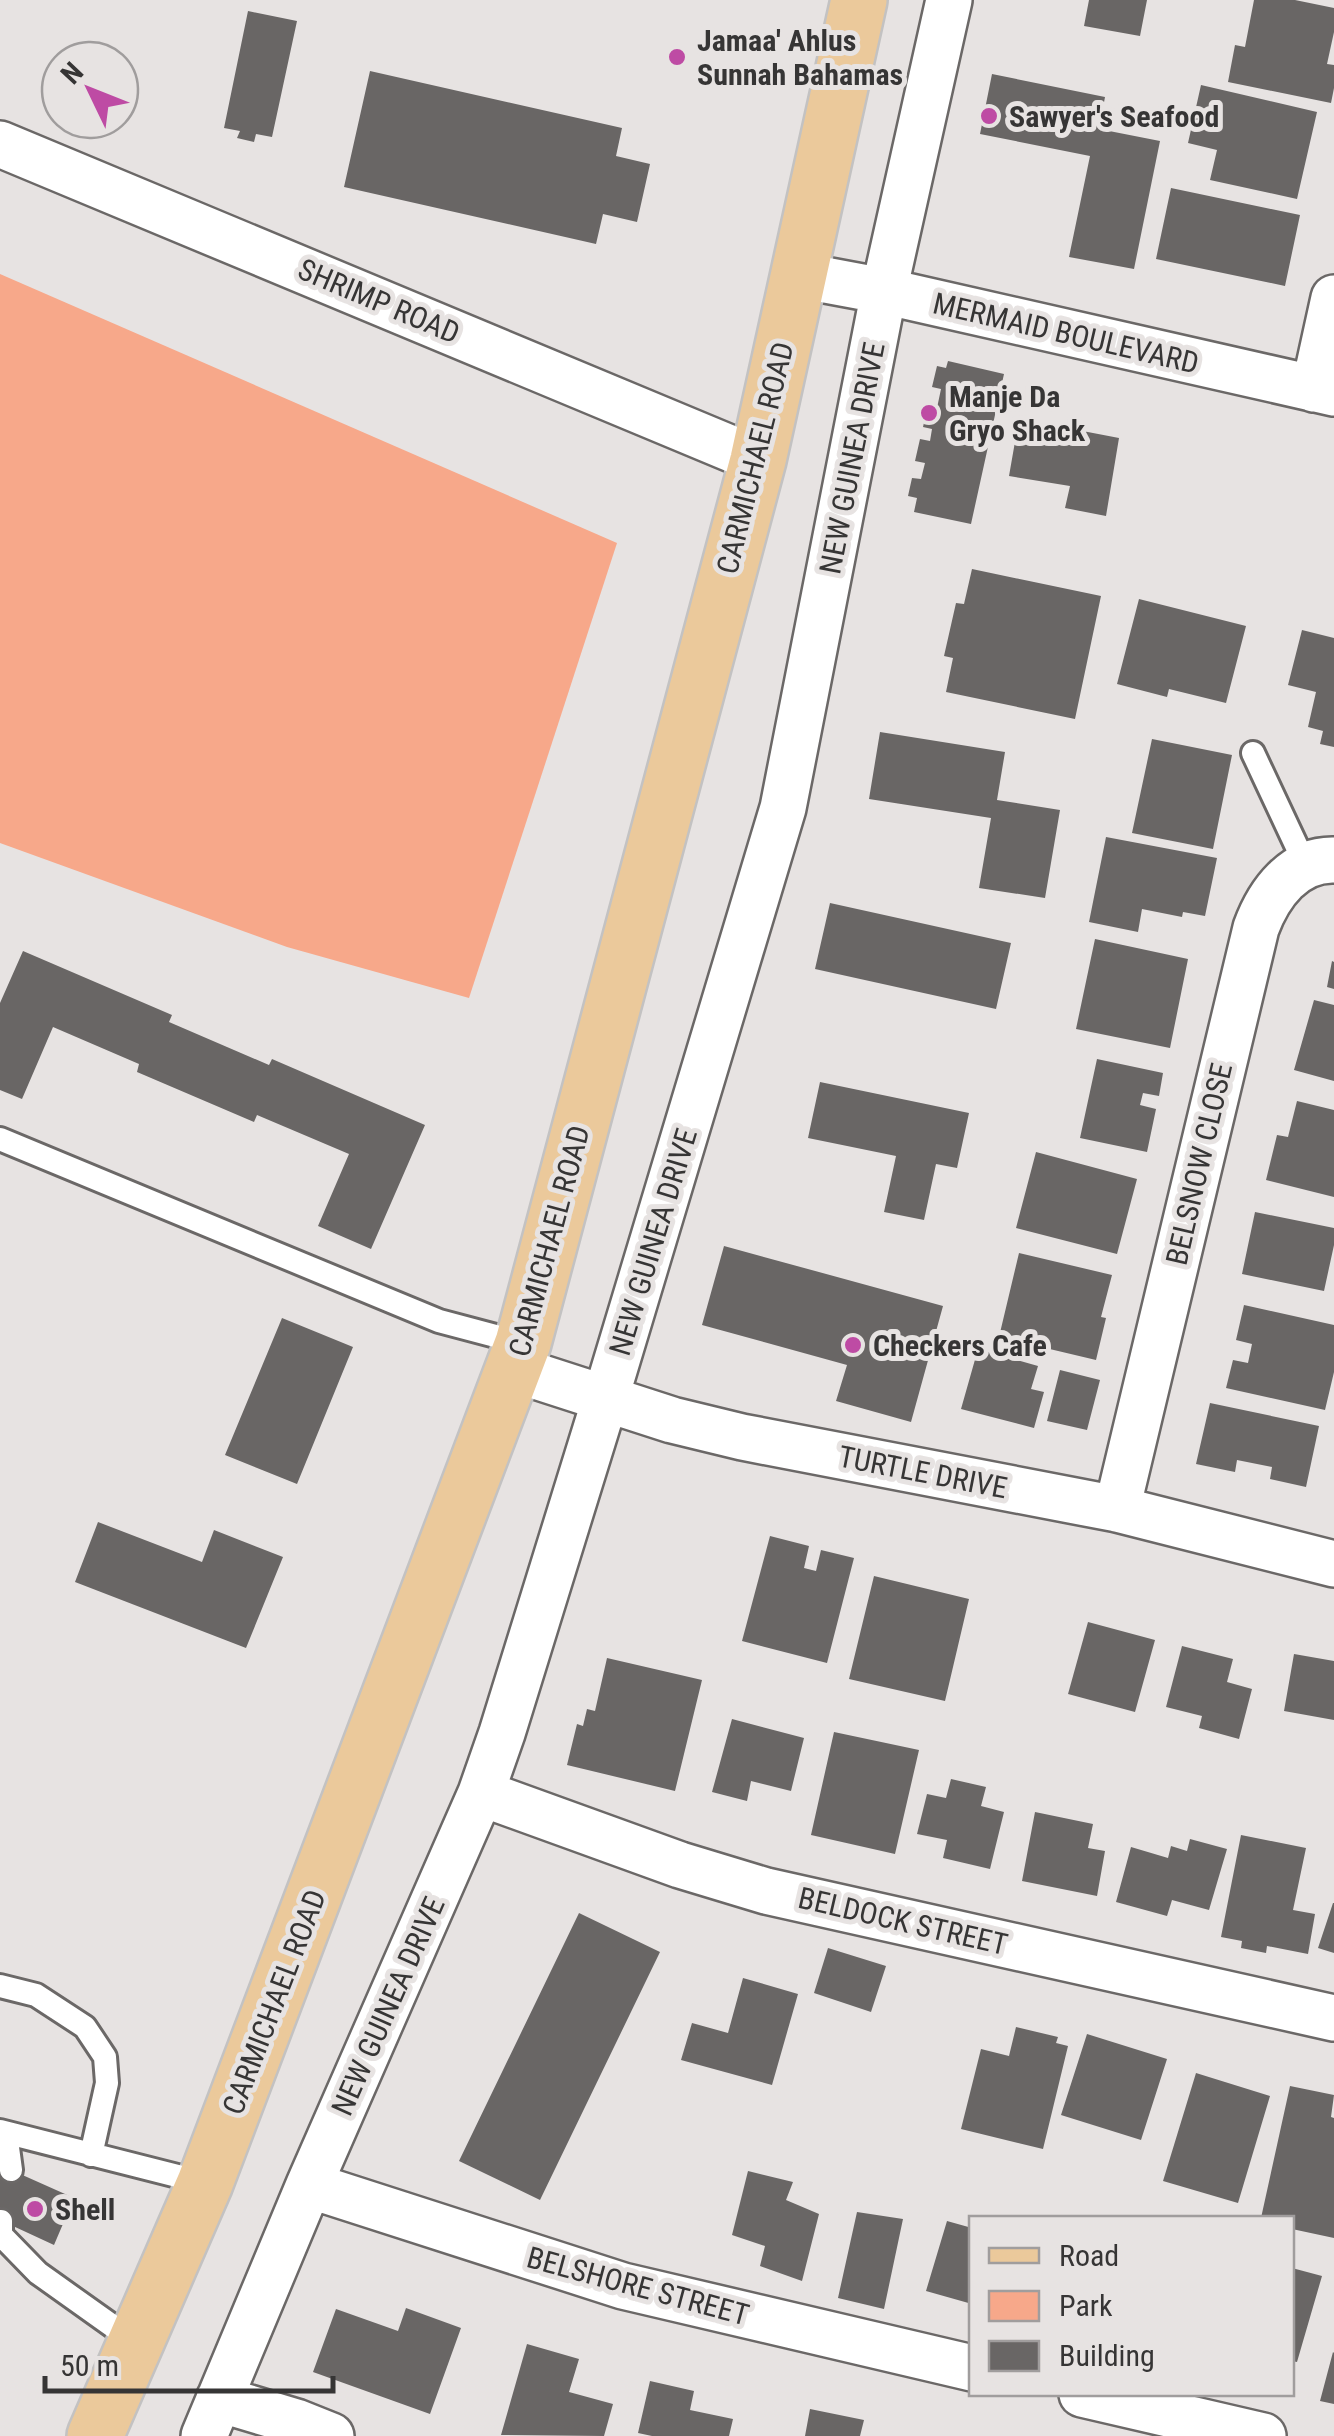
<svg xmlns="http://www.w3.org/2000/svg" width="1334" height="2436" font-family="'Roboto Condensed',sans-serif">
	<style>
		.green { fill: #f7a88a }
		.building { fill: #696665 }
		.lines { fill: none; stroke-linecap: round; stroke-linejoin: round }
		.service-casing { stroke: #6b6867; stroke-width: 28 }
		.minor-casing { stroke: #6b6867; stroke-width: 50 }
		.primary-casing { stroke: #c3c2c2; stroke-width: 60 }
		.service { stroke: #fff; stroke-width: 22 }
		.minor { stroke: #fff; stroke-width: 45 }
		.primary { stroke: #ebc99b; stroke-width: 55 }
		.poi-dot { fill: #be4ba4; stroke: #e7e3e2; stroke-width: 4 }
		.labels { text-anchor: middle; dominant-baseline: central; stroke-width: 10; stroke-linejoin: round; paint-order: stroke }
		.poi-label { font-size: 30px; font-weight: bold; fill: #363535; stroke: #e7e3e2; text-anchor: start }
		.street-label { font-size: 30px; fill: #363535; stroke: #e7e3e2 }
	</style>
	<rect width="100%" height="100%" fill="#e7e3e2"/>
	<path class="green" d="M 0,274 L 617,543 L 469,998 L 287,947 L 0,843 Z"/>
	<path class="building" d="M 1089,0 L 1147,0 L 1140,36 L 1084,26 Z
		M 1254,0 L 1295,0 L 1334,8 L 1334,32 L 1327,64 L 1334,65 L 1334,88 L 1331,103 L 1228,82 L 1235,45 L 1245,47 Z
		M 248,11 L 297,21 L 272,137 L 256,134 L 254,142 L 237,138 L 240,131 L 224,128 Z
		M 370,71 L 622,128 L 616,156 L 650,164 L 637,222 L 603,214 L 596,244 L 344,187 Z
		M 992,74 L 1105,97 L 1099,129 L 1160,141 L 1134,269 L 1069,257 L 1090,156 L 980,134 Z
		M 1201,85 L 1317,112 L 1297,199 L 1210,180 L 1217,150 L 1188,143 Z
		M 1171,188 L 1300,215 L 1285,286 L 1156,259 Z
		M 948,361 L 1004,374 L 971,524 L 914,512 L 917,498 L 908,496 L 912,478 L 921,479 L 925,463 L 915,461 L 920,439 L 930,441 L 932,429 L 923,427 L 928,405 L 937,408 L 941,389 L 932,387 L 937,366 L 946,368 Z
		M 1041,423 L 1119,438 L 1106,516 L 1065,508 L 1070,486 L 1009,476 L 1016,436 L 1039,441 Z
		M 972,569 L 1101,596 L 1075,719 L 946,692 L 953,658 L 944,656 L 956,603 L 964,604 Z
		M 1139,599 L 1246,626 L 1226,703 L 1169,689 L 1167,697 L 1117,684 Z
		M 1302,630 L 1334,638 L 1334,747 L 1320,744 L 1323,731 L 1308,727 L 1316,692 L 1288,685 Z
		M 880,732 L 1005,752 L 997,800 L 1060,810 L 1045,898 L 979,888 L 991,818 L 869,799 Z
		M 1152,739 L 1232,755 L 1213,849 L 1132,833 Z
		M 1106,837 L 1217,858 L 1205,916 L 1183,912 L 1182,917 L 1142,909 L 1138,932 L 1089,922 Z
		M 830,903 L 1011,943 L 996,1009 L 815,969 Z
		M 1095,939 L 1188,959 L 1170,1048 L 1076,1029 Z
		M 23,951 L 172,1015 L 169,1022 L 269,1065 L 272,1059 L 425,1125 L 371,1249 L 318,1226 L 349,1154 L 257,1115 L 254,1122 L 137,1072 L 139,1064 L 53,1027 L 22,1099 L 0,1090 L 0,1003 Z
		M 1332,961 L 1334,962 L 1334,989 L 1327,987 Z
		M 1314,1000 L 1334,1005 L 1334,1081 L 1294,1070 Z
		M 1097,1059 L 1163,1073 L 1159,1096 L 1143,1093 L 1140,1105 L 1156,1109 L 1147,1152 L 1080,1138 Z
		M 820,1082 L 969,1113 L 957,1168 L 936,1164 L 924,1220 L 884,1212 L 896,1156 L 808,1138 Z
		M 1297,1101 L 1334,1110 L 1334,1197 L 1266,1180 L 1277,1135 L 1288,1137 Z
		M 1036,1152 L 1137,1179 L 1117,1254 L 1016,1228 Z
		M 1255,1212 L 1334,1228 L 1334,1245 L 1324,1291 L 1242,1274 Z
		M 724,1246 L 943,1306 L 911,1422 L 836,1401 L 847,1365 L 702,1325 Z
		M 1019,1253 L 1112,1275 L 1101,1317 L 1106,1318 L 1096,1360 L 999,1337 Z
		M 1244,1305 L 1334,1325 L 1334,1372 L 1325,1410 L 1226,1388 L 1233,1360 L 1248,1363 L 1252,1344 L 1236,1340 Z
		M 282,1318 L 353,1347 L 297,1484 L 225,1455 Z
		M 978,1349 L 1038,1366 L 1031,1389 L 1044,1392 L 1034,1428 L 961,1409 Z
		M 1060,1370 L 1100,1380 L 1087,1430 L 1047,1421 Z
		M 1210,1403 L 1319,1426 L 1306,1487 L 1270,1479 L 1272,1467 L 1237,1460 L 1235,1472 L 1196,1464 Z
		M 98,1522 L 202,1562 L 214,1530 L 283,1557 L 246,1648 L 75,1582 Z
		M 770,1536 L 809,1546 L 804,1568 L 816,1571 L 821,1550 L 854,1558 L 827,1663 L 742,1641 Z
		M 874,1576 L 969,1599 L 945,1701 L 849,1679 Z
		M 1088,1622 L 1155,1640 L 1135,1712 L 1068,1694 Z
		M 1182,1646 L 1233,1659 L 1227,1682 L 1252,1689 L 1239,1739 L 1199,1728 L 1202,1716 L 1166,1707 Z
		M 1294,1654 L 1334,1661 L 1334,1720 L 1284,1711 Z
		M 607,1658 L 702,1680 L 675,1791 L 567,1765 L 577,1724 L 583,1726 L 587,1709 L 595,1711 Z
		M 732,1719 L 804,1738 L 791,1791 L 751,1781 L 747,1801 L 712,1792 Z
		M 834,1732 L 919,1750 L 895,1854 L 811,1835 Z
		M 951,1779 L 986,1787 L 981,1806 L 1004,1812 L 990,1869 L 943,1858 L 947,1840 L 917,1834 L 927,1794 L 946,1798 Z
		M 1035,1812 L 1093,1824 L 1088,1848 L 1105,1851 L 1097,1896 L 1022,1881 Z
		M 1241,1835 L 1306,1848 L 1293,1910 L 1315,1914 L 1308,1954 L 1267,1946 L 1266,1953 L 1241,1948 L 1242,1941 L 1221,1937 Z
		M 1190,1839 L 1227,1849 L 1209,1910 L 1172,1900 L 1167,1916 L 1116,1902 L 1131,1847 L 1168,1858 L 1171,1846 L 1187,1851 Z
		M 1333,1903 L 1334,1903 L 1334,1953 L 1318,1948 Z
		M 579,1913 L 660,1952 L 540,2200 L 459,2161 Z
		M 828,1948 L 886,1966 L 871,2012 L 814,1993 Z
		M 743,1978 L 798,1994 L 772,2085 L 681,2060 L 692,2023 L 728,2033 Z
		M 1016,2027 L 1058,2037 L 1056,2043 L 1068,2046 L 1043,2149 L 961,2129 L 981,2049 L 1009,2056 Z
		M 1087,2034 L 1167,2059 L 1141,2140 L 1061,2115 Z
		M 1196,2073 L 1270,2096 L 1238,2203 L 1163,2181 Z
		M 1290,2086 L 1334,2095 L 1331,2117 L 1334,2118 L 1334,2238 L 1292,2229 L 1292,2218 L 1261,2218 Z
		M 0,2165 L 74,2198 L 54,2245 L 0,2220 Z
		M 748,2171 L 793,2182 L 786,2200 L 819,2214 L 802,2281 L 760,2266 L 765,2246 L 732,2235 Z
		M 857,2212 L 903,2219 L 884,2309 L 838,2298 Z
		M 947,2221 L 972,2228 L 972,2304 L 926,2291 Z
		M 1292,2268 L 1322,2276 L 1297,2362 L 1292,2361 Z
		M 406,2308 L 461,2328 L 430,2414 L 313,2372 L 336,2309 L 398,2331 Z
		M 527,2344 L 579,2359 L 569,2392 L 613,2404 L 604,2436 L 501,2435 Z
		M 1333,2352 L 1334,2353 L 1334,2404 L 1320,2401 Z
		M 650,2381 L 694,2391 L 690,2410 L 733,2419 L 729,2436 L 652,2436 L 638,2433 Z
		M 810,2409 L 864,2420 L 860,2436 L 805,2436 Z"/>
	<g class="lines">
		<defs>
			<path id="service" d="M 1253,753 L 1305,864
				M 0,1139 L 439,1321 L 522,1343
				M 0,1986 L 36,1995 L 85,2027 L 105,2057 L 107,2083 L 91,2155
				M 0,2131 L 205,2183
				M 6,2133 L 11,2170
				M 1,2221 L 1,2235 L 38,2273 L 135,2342"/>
			<path id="minor" d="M 0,144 L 758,460
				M 798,275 L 884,291 L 1334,393
				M 1314,389 L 1334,298
				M 514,1369 L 672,1420 L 742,1437 L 1117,1509 L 1334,1564
				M 1117,1509 L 1256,928 C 1269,893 1294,859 1334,860
				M 481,1793 L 680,1865 L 766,1891 L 1334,2018
				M 309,2185 L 623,2286 L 972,2368
				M 1082,2394 L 1263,2436
				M 219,2399 L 296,2422 L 331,2436
				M 204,2436 L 309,2185 L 481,1793 L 502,1733 L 605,1400 L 783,808 L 884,291 L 949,0"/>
			<path id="primary" d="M 95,2436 L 205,2183 L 523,1343 L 758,460 L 859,0"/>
		</defs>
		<use href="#service" class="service-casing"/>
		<use href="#minor" class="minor-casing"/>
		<use href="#primary" class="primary-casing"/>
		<use href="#service" class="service"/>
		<use href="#minor" class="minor"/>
		<use href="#primary" class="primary"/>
	</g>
	<g class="poi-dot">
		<circle cx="677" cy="57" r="10"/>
		<circle cx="989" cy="116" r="10"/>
		<circle cx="929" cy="413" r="10"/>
		<circle cx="853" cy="1345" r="10"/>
		<circle cx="35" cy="2209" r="10"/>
	</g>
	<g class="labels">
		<g class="poi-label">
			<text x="697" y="40">Jamaa' Ahlus<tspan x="697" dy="34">Sunnah Bahamas</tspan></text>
			<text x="1009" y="116">Sawyer's Seafood</text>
			<text x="949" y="396">Manje Da<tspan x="949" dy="34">Gryo Shack</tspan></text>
			<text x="873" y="1345">Checkers Cafe</text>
			<text x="55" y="2209">Shell</text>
		</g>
		<g class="street-label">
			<text transform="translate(379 301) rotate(23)">SHRIMP ROAD</text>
			<text transform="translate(1066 333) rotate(13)">MERMAID BOULEVARD</text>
			<text transform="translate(755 458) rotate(-76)">CARMICHAEL ROAD</text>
			<text transform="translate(852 458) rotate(-79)">NEW GUINEA DRIVE</text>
			<text transform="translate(1199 1164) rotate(-77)">BELSNOW CLOSE</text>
			<text transform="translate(549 1241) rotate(-75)">CARMICHAEL ROAD</text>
			<text transform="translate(653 1242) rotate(-73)">NEW GUINEA DRIVE</text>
			<text transform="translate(923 1472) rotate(11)">TURTLE DRIVE</text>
			<text transform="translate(903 1921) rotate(13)">BELDOCK STREET</text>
			<text transform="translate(274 2002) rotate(-69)">CARMICHAEL ROAD</text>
			<text transform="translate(388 2006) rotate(-66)">NEW GUINEA DRIVE</text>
			<text transform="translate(638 2286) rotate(15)">BELSHORE STREET</text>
		</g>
	</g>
	<rect x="969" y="2216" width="325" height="180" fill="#e7e3e2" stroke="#a09d9d" stroke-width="2.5"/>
	<rect x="989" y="2248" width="50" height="15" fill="#ebc99b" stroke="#a09d9d" stroke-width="2.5"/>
	<text x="1059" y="2266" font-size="30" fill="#363535">Road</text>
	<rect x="989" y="2291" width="50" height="30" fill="#f7a88a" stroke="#a09d9d" stroke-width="2.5"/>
	<text x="1059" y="2316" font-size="30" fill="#363535">Park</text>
	<rect x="989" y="2341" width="50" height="30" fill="#696665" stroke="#a09d9d" stroke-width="2.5"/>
	<text x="1059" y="2366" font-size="30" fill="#363535">Building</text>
	<g transform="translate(90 90) rotate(313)"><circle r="48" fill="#e7e3e2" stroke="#a09d9d" stroke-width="2.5"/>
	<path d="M0-8L18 38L0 25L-18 38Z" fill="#be4ba4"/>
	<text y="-15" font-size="28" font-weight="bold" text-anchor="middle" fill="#363535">N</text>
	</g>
	<path d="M45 2376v15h288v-15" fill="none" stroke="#363535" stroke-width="5"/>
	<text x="60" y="2376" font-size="30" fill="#363535" stroke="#e7e3e2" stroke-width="8" paint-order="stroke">50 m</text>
</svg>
